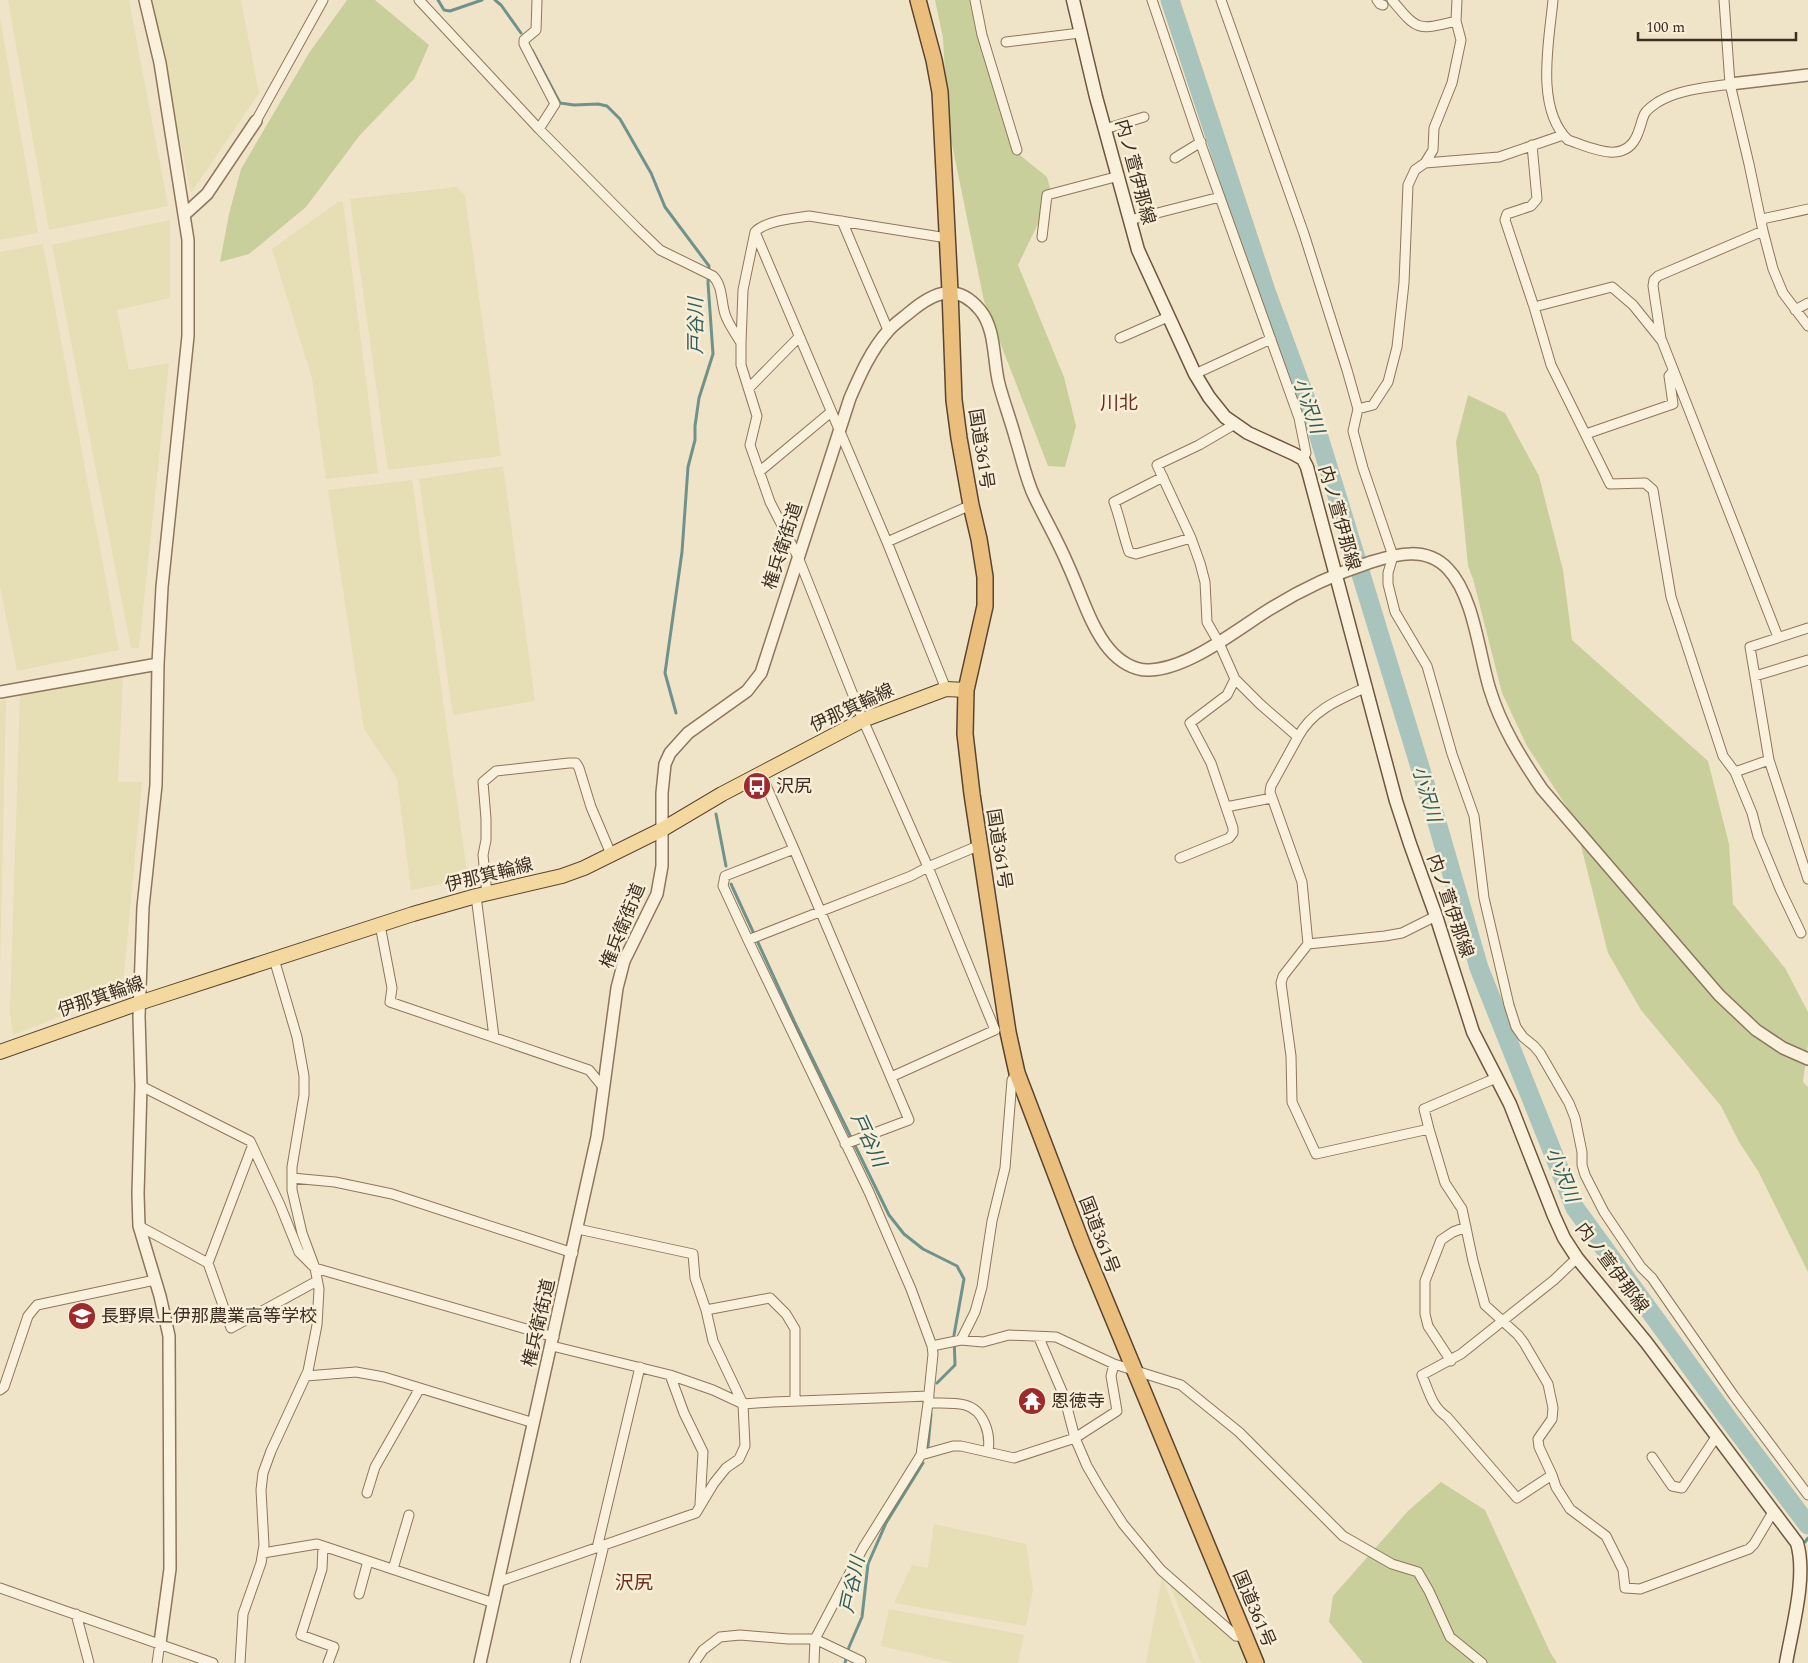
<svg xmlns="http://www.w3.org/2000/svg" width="1808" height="1663" font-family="Spectral,'Noto Sans JP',serif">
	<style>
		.farmland { fill: #e6deb5 }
		.green { fill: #c9cf9b }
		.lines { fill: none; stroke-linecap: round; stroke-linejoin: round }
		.stream { stroke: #6f938a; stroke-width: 3 }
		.river { stroke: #a9c4bc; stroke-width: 19 }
		.minor-casing { stroke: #8d765c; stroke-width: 11 }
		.tertiary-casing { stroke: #8d765c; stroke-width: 14 }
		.secondary-casing { stroke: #6f573f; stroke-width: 15 }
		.primary-casing { stroke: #5b4430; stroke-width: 16 }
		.trunk-casing { stroke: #5b4430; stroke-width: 18 }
		.minor { stroke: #faf1dc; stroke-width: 9 }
		.tertiary { stroke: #faf1dc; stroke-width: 11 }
		.secondary { stroke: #faf1dc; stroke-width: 12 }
		.primary { stroke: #f3d9a0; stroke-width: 14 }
		.trunk { stroke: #eabe7c; stroke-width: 15 }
		.labels { text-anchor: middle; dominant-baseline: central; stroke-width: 5; stroke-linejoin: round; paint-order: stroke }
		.street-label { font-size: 18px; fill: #3d2e20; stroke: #f7eed8 }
		.poi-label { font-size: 18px; fill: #3d2e20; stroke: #f7eed8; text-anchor: start }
		.water-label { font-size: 19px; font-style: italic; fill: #2f5d5a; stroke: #f7eed8 }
		.neighbourhood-label { font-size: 19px; fill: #6b2e1e; stroke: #f7eed8 }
	</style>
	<rect width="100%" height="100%" fill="#f0e4c8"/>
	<path class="farmland" d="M 8,0 L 129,0 L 168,206 L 49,230 Z
		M 151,0 L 241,0 L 259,93 L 191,193 Z
		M 0,18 L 38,233 L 0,240 Z
		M 457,187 L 465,196 L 501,456 L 388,470 L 350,199 Z
		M 338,202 L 343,202 L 378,473 L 326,479 L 312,378 L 272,249 Z
		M 170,220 L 170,298 L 117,310 L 129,370 L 169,363 L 139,648 L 131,648 L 52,245 Z
		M 43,244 L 119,650 L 17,671 L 0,587 L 0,252 Z
		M 503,466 L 535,701 L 453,715 L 419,479 Z
		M 412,480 L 468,879 L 411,890 L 397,778 L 364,729 L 328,490 Z
		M 123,675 L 118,782 L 142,782 L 123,984 L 100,1001 L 13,1035 L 10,1013 L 20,694 Z
		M 6,700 L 0,973 L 0,701 Z
		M 934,1524 L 1026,1544 L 1033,1590 L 1026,1626 L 894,1603 L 912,1565 L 928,1568 Z
		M 1162,1577 L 1195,1663 L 1146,1663 Z
		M 1168,1580 L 1238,1644 L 1247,1663 L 1201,1663 Z
		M 889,1609 L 1024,1635 L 1018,1663 L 954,1663 L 881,1646 Z"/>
	<path class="green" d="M 347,0 L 375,0 L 429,45 L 414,79 L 360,135 L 306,207 L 249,254 L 220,262 L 229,214 L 241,169 L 309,53 Z
		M 935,0 L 973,0 L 982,52 L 1021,156 L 1047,177 L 1052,195 L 1018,265 L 1064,377 L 1076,426 L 1065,467 L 1048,466 L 984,301 L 948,125 L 943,38 Z
		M 1468,395 L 1505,413 L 1539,476 L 1563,570 L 1572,640 L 1708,761 L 1729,844 L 1733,904 L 1785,968 L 1808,1012 L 1808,1044 L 1803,1082 L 1808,1087 L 1808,1272 L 1758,1171 L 1739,1142 L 1721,1106 L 1641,1010 L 1608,953 L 1574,818 L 1527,746 L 1502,693 L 1473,579 L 1468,566 L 1456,442 Z
		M 1441,1482 L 1485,1510 L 1550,1652 L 1557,1663 L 1363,1663 L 1329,1622 L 1333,1596 L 1408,1511 Z"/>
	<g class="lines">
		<path class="stream" d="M 438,0 L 444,10 L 450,11 L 482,0
			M 495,0 L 501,5 L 521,33
			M 532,50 L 560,103 L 574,105 L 598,104 L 607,106 L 620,119 L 651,173 L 665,207 L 709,266 L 708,283 L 713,354 L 699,398 L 695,426 L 695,440 L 688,467 L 682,552 L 665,673 L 676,713
			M 716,814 L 726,866
			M 731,884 L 795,1023 L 889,1215 L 904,1234 L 923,1249 L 957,1266 L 964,1279 L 954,1335 L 955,1365 L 937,1383
			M 928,1446 L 931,1414
			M 1805,1542 L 1808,1538
			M 845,1663 L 849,1647 L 862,1617 L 868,1564 L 886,1523 L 923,1463"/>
		<path class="river" d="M 1170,0 L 1266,291 L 1315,424 L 1438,826 L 1479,968 L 1575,1208 L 1729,1420 L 1808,1525"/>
		<defs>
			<path id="minor" d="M 419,0 L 539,129 L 637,228 L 660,250 L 713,276 C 723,286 721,302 725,314 C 728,324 736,334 741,343
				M 537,0 L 536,30 L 524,40 L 524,44 L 555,104 L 539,129
				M 975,0 L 982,35 L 1017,150
				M 1152,0 L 1198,136 L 1299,418 L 1306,453 L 1303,459
				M 1221,0 L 1304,234 L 1347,370 L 1358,409 L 1353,431 L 1363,468 L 1393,556 L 1388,573 L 1388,584 L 1395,612 L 1427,666 L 1452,754 L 1474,816 L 1484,898 L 1509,1005 L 1516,1027 L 1523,1037 L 1534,1046 L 1540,1053 L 1569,1103 L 1575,1118 L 1582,1152 L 1582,1165 L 1585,1175 L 1604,1212 L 1641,1267 L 1652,1278 L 1734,1396 L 1808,1495
				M 1377,0 L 1380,4 L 1383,5
				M 1392,0 C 1417,30 1417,31 1456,21
				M 1553,0 C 1549,42 1535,108 1568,140 C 1592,148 1626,166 1638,133 C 1645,115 1640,114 1658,102 C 1679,89 1706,88 1730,84
				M 1724,0 L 1730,84 L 1749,164 L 1763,231 L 1773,269 L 1783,293 L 1808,326
				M 1006,42 L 1080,33
				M 256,121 L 323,0
				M 1105,129 L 1144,117
				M 1532,145 L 1537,199 L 1531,206 L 1507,214 L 1505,220 L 1534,307 L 1551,365 L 1610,484 L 1645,483 L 1653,490 L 1671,597 L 1723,756 L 1735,772 L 1769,760
				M 1175,158 L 1201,142
				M 1425,163 L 1499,157 L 1563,135
				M 1762,219 L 1808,209
				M 1130,220 L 1220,197
				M 842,221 L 888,330
				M 755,232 L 887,542 L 946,689
				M 1042,237 L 1047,195 L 1119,176
				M 1534,307 L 1612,287 L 1633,305 L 1662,341 L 1778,637
				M 1795,310 L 1808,303
				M 1120,338 L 1168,317
				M 1661,339 L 1653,286 L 1654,280 L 1658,276 L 1763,231
				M 1195,374 L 1271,339
				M 749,388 L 799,337
				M 1358,409 L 1373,405 L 1388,382 L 1397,347 L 1404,283 L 1408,185 L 1415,170 L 1425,163 L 1433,150 L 1434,128 L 1452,83 L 1461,40 L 1456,21 L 1457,0
				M 1586,434 L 1673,404 L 1669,376 L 1673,371
				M 759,472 L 831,412
				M 1163,477 L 1114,502 C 1120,518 1123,535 1129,552 L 1136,554 L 1191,538
				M 887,542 L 971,505
				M 1808,628 L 1750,647 L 1769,760 L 1808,879
				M 1755,676 L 1808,660
				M 1235,679 L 1260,704 L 1298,737 L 1271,786 L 1270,792 L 1302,882 L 1308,944
				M 1298,737 C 1312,710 1340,699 1367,687
				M 1735,772 L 1752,813 L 1758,836 L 1780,889 L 1801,933
				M 761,774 L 794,849 L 725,876 L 723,886 L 748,940 L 869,1192 L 911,1289 L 932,1346 L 933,1354 L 928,1403 L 921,1455 L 863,1548 L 815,1639 L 814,1663
				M 1226,807 L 1272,798
				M 794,849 L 909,1120 L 845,1144
				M 1180,858 L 1229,838 L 1233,833 L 1233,828 L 1211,763 L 1190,723 L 1227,695 L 1235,679 L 1219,643 L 1207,622 L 1205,582 L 1200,563 L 1191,538 L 1157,465 L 1199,445 L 1235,424
				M 487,894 L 483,855 L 486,840 L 486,819 L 483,782 L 496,771 L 569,763 L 576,763 L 579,768 L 591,807 L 611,854
				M 476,896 L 494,1037
				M 1436,916 L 1402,933 L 1385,936 L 1308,944 L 1283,976 L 1281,983 L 1291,1056 L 1292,1102 L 1316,1154 L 1429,1129 L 1445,1183 L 1462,1209 L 1473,1261 L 1485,1305 L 1518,1335 L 1524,1343 L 1548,1384 L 1553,1408 L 1552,1419 L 1538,1439 L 1539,1447 L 1552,1475
				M 380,925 L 392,988 L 390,1002 L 589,1070 L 603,1087
				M 748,940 L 911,876 L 928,867 L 980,845
				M 891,1077 L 995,1030 L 928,867 L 863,720 L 798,557 L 770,502 L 750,445 L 757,416 L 741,365 L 741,343 L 743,290 L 755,232 C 765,221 794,218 809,216 L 947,238
				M 141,1086 L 250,1141 L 280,1205 L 299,1252 L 315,1268 L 554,1337
				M 1429,1129 L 1424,1109 L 1496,1078
				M 292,1178 L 335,1182 L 392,1194 L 573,1253
				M 139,1226 L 208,1263 L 231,1328 L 317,1281
				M 1577,1258 L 1554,1280 L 1461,1354 L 1422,1375 C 1429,1392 1432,1407 1447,1417 L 1517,1498 L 1552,1475 L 1556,1487 L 1570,1509 L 1606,1536 L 1623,1570 L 1625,1588 L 1640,1589 L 1749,1549 L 1754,1544 L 1773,1512
				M 208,1263 L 252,1147
				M 706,1310 L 770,1298 L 786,1314 L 795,1329 L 795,1401
				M 1039,1338 L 1064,1396 L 1075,1438 L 1087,1466 L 1101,1490 L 1123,1524 L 1161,1570 L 1236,1636 L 1245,1637
				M 961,1340 L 975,1312 L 982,1287 L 992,1221 L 1005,1168 L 1012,1080 L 1017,1073
				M 552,1346 L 670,1375 L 713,1390 L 743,1404 L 773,1402 L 929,1396
				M 932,1346 L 961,1340 L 983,1342 L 1009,1335 L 1056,1337 L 1114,1364 L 1181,1385 L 1239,1432 L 1343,1536 L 1392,1564 L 1418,1572 L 1429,1591 L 1450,1637 L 1482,1663
				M 1451,1361 L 1428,1326 L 1425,1314 L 1425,1281 L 1441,1240 L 1453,1232 L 1466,1227
				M 670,1375 L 684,1413 L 703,1452 L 700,1504
				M 306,1376 L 356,1372 L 384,1377 L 534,1423
				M 0,1390 L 4,1387 L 28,1316 L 37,1305 L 155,1280
				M 928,1403 C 940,1403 954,1402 965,1405 C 984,1410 991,1434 988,1451
				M 921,1455 L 953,1446 L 961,1446 L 1014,1458 L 1075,1438 L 1117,1411 L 1111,1376 L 1114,1364
				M 1652,1457 L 1672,1486 L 1682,1488 L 1716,1437
				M 367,1493 L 375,1467 L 420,1388
				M 323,1546 L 322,1569 L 301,1635 L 334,1647 L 328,1663
				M 597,1548 L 640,1367
				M 263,1553 L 317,1544 L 368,1561
				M 393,1569 L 409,1515
				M 498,1582 L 696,1513 L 714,1483 L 726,1468 L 739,1459 L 745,1446 L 743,1404 L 713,1341 L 706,1310 L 695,1278 L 693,1254 L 578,1229
				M 0,1588 L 213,1663
				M 359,1594 L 368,1561 L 494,1603
				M 76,1614 L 89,1663
				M 157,1663 L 160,1643
				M 240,1663 L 243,1614 L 261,1563 L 264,1545 L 261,1490 L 263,1473 L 271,1451 L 308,1371 L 317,1325 L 319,1289 L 315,1268 L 302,1233 L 292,1190 L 292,1167 L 304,1095 L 304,1076 L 297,1037 L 274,959
				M 575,1663 L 604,1545
				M 694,1663 L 703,1650 L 720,1637 L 740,1635 L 788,1639 L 815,1639 L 861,1661"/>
			<path id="tertiary" d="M 145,0 L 160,63 L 188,240 L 188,336 L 162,587 L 158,664 L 156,785 L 143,907 L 139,1016 L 141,1086 L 138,1194 L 139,1226 L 160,1296 L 169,1336 L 170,1569 L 160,1643
				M 1730,84 L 1808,75
				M 184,215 L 207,194 L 256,121
				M 0,692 L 158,664
				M 480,1663 L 597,1137 L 617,988 L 624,961 L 657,894 L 662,866 L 662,793 L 665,764 L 670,753 L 688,733 L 747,691 L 761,673 L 850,398 C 860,375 871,350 888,331 C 894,324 903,318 910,312 C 934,292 957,282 980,310 C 996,329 993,361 999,384 C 1004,403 1011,421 1016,440 C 1022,459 1026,479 1034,496 C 1045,519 1058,541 1068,565 C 1081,593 1090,626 1109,649 C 1119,661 1134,671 1150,670 C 1190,668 1236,630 1270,609 C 1302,589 1334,574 1371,562 C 1397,554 1426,546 1448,569 C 1474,596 1479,655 1490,690 C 1501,726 1521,758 1542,789 L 1719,995 L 1756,1030 L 1783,1048 L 1808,1059"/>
			<path id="secondary" d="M 1073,0 L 1096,97 L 1138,250 L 1195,374 L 1209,397 L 1225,417 L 1248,433 L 1294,454 L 1303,459 L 1307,467 L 1396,801 L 1410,844 L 1436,916 L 1473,1032 L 1510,1104 L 1554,1216 L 1564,1238 L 1577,1258 L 1646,1342 L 1797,1543 C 1807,1577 1792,1628 1786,1663"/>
			<path id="primary" d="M 0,1052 L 139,1003 L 413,914 L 476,896 L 562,876 L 584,868 L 663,829 L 722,794 L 863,720 L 946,689 L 966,690"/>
			<path id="trunk" d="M 918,0 L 934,60 L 940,92 L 950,291 L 954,400 L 959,438 L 971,505 L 979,539 L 985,577 L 985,606 L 966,690 L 965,734 L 972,794 L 1008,1032 L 1017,1073 L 1083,1246 L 1256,1663"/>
		</defs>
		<use href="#minor" class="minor-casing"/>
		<use href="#tertiary" class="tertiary-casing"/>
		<use href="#secondary" class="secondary-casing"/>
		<use href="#primary" class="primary-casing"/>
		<use href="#trunk" class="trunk-casing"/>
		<use href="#minor" class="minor"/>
		<use href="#tertiary" class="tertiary"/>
		<use href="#secondary" class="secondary"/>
		<use href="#primary" class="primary"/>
		<use href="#trunk" class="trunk"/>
	</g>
	<defs>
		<symbol id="bus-disc" viewBox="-11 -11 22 22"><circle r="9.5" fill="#9e2a2b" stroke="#f7eed8"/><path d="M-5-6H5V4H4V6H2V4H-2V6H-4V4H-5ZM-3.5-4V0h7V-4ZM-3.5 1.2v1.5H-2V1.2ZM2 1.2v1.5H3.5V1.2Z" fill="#fff"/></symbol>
		<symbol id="school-disc" viewBox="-11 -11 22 22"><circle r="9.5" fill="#9e2a2b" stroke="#f7eed8"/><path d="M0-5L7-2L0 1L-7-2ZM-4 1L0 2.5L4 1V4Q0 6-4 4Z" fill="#fff"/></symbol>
		<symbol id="temple-disc" viewBox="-11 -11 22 22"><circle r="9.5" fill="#9e2a2b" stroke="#f7eed8"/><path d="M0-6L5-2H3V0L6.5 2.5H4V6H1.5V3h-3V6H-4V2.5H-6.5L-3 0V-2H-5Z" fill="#fff"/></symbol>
	</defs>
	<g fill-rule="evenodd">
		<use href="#bus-disc" x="741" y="770" width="32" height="32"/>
		<use href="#school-disc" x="66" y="1300" width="32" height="32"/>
		<use href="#temple-disc" x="1016" y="1385" width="32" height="32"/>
	</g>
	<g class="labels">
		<g class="street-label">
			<text transform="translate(1135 172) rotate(75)">内ノ萱伊那線</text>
			<text transform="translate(981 449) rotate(81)">国道361号</text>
			<text transform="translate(1339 518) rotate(74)">内ノ萱伊那線</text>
			<text transform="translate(783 546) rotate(-72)">権兵衛街道</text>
			<text transform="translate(852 708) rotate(-25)">伊那箕輪線</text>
			<text transform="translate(999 849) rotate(81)">国道361号</text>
			<text transform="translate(489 875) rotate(-14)">伊那箕輪線</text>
			<text transform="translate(1450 906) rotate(71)">内ノ萱伊那線</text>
			<text transform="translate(623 926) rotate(-68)">権兵衛街道</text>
			<text transform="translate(101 997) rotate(-19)">伊那箕輪線</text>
			<text transform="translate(1099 1235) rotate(69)">国道361号</text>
			<text transform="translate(1612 1268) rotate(53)">内ノ萱伊那線</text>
			<text transform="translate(539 1323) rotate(-77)">権兵衛街道</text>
			<text transform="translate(1254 1609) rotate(67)">国道361号</text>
		</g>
		<g class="poi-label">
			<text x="776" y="786">沢尻</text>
			<text x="101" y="1316">長野県上伊那農業高等学校</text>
			<text x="1051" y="1401">恩徳寺</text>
		</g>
		<g class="water-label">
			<text transform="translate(696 326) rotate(-90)">戸谷川</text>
			<text transform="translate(1308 406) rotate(71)">小沢川</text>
			<text transform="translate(1426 794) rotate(73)">小沢川</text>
			<text transform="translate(868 1140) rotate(65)">戸谷川</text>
			<text transform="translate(1562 1175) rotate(68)">小沢川</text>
			<text transform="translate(853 1585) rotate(-78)">戸谷川</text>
		</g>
		<g class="neighbourhood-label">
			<text x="1119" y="403">川北</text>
			<text x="634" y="1583">沢尻</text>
		</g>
	</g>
	<path d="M1638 32v8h158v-8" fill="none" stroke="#3d2e20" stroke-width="2.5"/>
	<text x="1646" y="32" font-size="15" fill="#3d2e20" stroke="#f7eed8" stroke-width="4" paint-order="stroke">100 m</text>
</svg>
